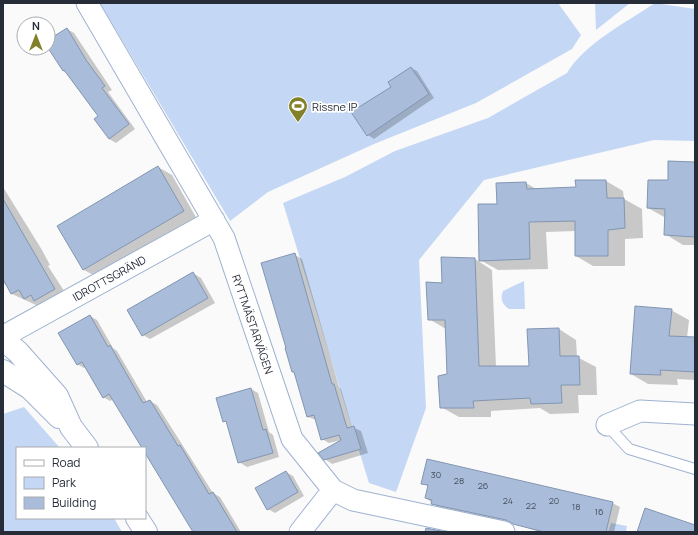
<svg xmlns="http://www.w3.org/2000/svg" width="698" height="535" font-family="Manrope,sans-serif">
	<style>
		.green { fill: #c4d7f4 }
		.shadow { fill: #0003 }
		.building { fill: #a9bdda; stroke: #8295b1 }
		.lines { fill: none; stroke-linecap: round; stroke-linejoin: round }
		.service-casing { stroke: #9fb2d0; stroke-width: 12 }
		.minor-casing { stroke: #9fb2d0; stroke-width: 23 }
		.tertiary-casing { stroke: #9fb2d0; stroke-width: 24 }
		.service { stroke: #fff; stroke-width: 10 }
		.minor { stroke: #fff; stroke-width: 21 }
		.tertiary { stroke: #fff; stroke-width: 22 }
		.labels { text-anchor: middle; dominant-baseline: central; stroke-width: 3.5; stroke-linejoin: round; paint-order: stroke }
		.number-label { font-size: 9px; fill: #475161 }
		.poi-label { font-size: 11px; fill: #262d39; stroke: #fff; text-anchor: start }
		.street-label { font-size: 11px; fill: #262d39; stroke: #fff }
	</style>
	<rect width="100%" height="100%" fill="#fafafa"/>
	<path class="green" d="M 100,3 L 558,3 L 581,35 L 572,49 L 476,103 L 374,144 L 268,192 L 230,221 Z
		M 595,3 L 630,3 L 596,30 Z
		M 655,3 L 695,9 L 695,141 L 654,140 L 484,180 L 419,260 L 426,408 L 396,492 L 369,483 L 283,203 L 345,177 L 395,151 L 488,118 L 567,73 C 584,44 627,22 655,3 Z
		M 524,281 L 525,309 L 509,309 C 502,304 500,299 503,291 Z
		M 24,407 L 60,448 L 17,448 L 17,518 L 114,518 L 122,532 L 3,532 L 3,414 Z
		M 611,523 L 627,526 L 626,532 L 608,532 Z"/>
	<path class="shadow" d="M 67,29 L 74,33 L 112,90 L 108,92 L 135,129 L 116,143 L 109,139 L 99,116 L 67,73 L 63,71 L 48,46 L 48,41 Z
		M 411,68 L 417,71 L 434,98 L 374,139 L 368,135 L 392,87 Z
		M 695,163 L 695,245 L 683,245 L 665,234 L 666,218 L 648,208 L 669,181 Z
		M 158,167 L 172,175 L 197,219 L 97,277 L 84,270 Z
		M 606,181 L 623,191 L 624,199 L 642,209 L 643,238 L 625,239 L 625,266 L 593,266 L 576,256 L 576,231 L 546,232 L 548,269 L 498,270 L 480,260 L 498,204 L 526,183 L 538,190 L 577,188 Z
		M 3,187 L 42,250 L 50,265 L 48,266 L 68,297 L 38,306 L 12,294 L 8,286 L 3,283 Z
		M 295,255 L 302,259 L 339,387 L 341,389 L 352,427 L 361,431 L 368,453 L 332,464 L 325,459 L 342,440 L 329,443 L 322,439 L 316,420 L 308,417 L 295,373 L 293,372 Z
		M 475,259 L 492,270 L 496,367 L 530,367 L 559,329 L 576,340 L 577,357 L 596,367 L 597,395 L 578,395 L 579,413 L 550,414 L 540,408 L 491,411 L 491,417 L 459,417 L 441,407 L 448,375 L 446,329 L 429,319 L 443,284 Z
		M 193,273 L 201,278 L 215,303 L 150,339 L 143,335 Z
		M 671,310 L 689,320 L 687,338 L 695,338 L 695,380 L 677,379 L 678,385 L 648,384 L 631,374 Z
		M 90,316 L 97,320 L 113,348 L 117,351 L 147,402 L 150,401 L 157,405 L 213,493 L 220,497 L 241,532 L 194,532 L 145,451 L 145,448 L 143,448 L 114,399 L 110,401 L 103,397 L 86,367 L 84,368 L 77,364 Z
		M 251,389 L 258,393 L 269,432 L 273,435 L 279,457 L 247,467 L 239,462 L 228,423 L 224,421 Z
		M 286,472 L 293,476 L 304,496 L 275,513 L 268,509 Z
		M 422,483 L 612,503 L 620,507 L 614,532 L 540,532 L 515,524 L 439,508 L 426,498 L 429,487 Z"/>
	<path class="building" d="M 67,28 L 86,60 L 105,86 L 102,88 L 129,124 L 109,139 L 94,119 L 98,116 L 64,70 L 63,71 L 48,48 L 48,40 Z
		M 411,67 L 429,94 L 367,136 L 351,112 L 391,87 L 388,82 Z
		M 668,161 L 695,162 L 695,237 L 664,235 L 665,209 L 647,208 L 648,180 L 668,180 Z
		M 158,166 L 184,211 L 83,270 L 57,226 Z
		M 575,180 L 606,180 L 607,198 L 624,198 L 625,228 L 608,230 L 608,256 L 575,256 L 575,221 L 529,222 L 530,259 L 479,261 L 478,204 L 497,204 L 496,183 L 526,182 L 527,189 L 576,187 Z
		M 3,199 L 55,289 L 34,301 L 31,295 L 24,299 L 19,290 L 11,294 L 3,279 Z
		M 295,253 L 332,384 L 334,384 L 347,428 L 354,426 L 361,449 L 324,460 L 318,453 L 341,440 L 339,435 L 321,440 L 314,415 L 307,417 L 294,372 L 292,372 L 285,348 L 286,348 L 261,263 Z
		M 441,257 L 475,258 L 479,366 L 529,366 L 527,329 L 559,328 L 560,356 L 579,356 L 580,385 L 561,385 L 562,403 L 531,404 L 530,398 L 473,401 L 474,408 L 440,408 L 438,376 L 447,374 L 445,320 L 428,320 L 426,282 L 442,283 Z
		M 193,272 L 208,298 L 142,336 L 127,310 Z
		M 635,306 L 672,309 L 669,336 L 695,337 L 695,372 L 660,370 L 661,375 L 630,374 Z
		M 90,315 L 108,347 L 110,345 L 143,403 L 150,400 L 178,446 L 180,445 L 209,494 L 213,492 L 237,532 L 193,532 L 145,453 L 145,448 L 142,448 L 109,394 L 103,398 L 82,362 L 77,365 L 58,333 Z
		M 251,388 L 263,430 L 266,429 L 273,453 L 238,463 L 226,421 L 223,422 L 216,398 Z
		M 427,459 L 613,502 L 606,532 L 544,532 L 513,524 L 506,520 L 431,504 L 432,500 L 425,498 L 428,485 L 421,484 Z
		M 286,471 L 298,492 L 267,510 L 255,488 Z
		M 645,508 L 695,525 L 695,532 L 637,532 Z
		M 426,528 L 446,532 L 425,532 Z"/>
	<g class="lines">
		<defs>
			<path id="service" d="M 607,425 L 629,449 L 695,469"/>
			<path id="minor" d="M 87,3 L 224,238 L 292,439 L 333,490 L 353,500 L 504,532
				M 4,336 L 214,220
				M 607,425 L 640,411 L 695,414
				M 300,532 L 333,490"/>
			<path id="tertiary" d="M 6,342 L 18,352 L 57,396 L 71,427 L 87,448
				M 3,371 L 30,388 L 59,417
				M 137,518 L 146,532"/>
		</defs>
		<use href="#service" class="service-casing"/>
		<use href="#minor" class="minor-casing"/>
		<use href="#tertiary" class="tertiary-casing"/>
		<use href="#service" class="service"/>
		<use href="#minor" class="minor"/>
		<use href="#tertiary" class="tertiary"/>
	</g>
	<defs>
		<symbol id="stadium-pin" viewBox="-11 -11 22 30"><path d="M0 17L-7.5 6A9.5 9.5 0 1 1 7.5 6Z" fill="#82812a" stroke="#fff"/><path d="M0-5a6.5 5 0 1 0 0 10a6.5 5 0 1 0 0-10ZM-3.5-1.8h7v3.6h-7Z" fill="#fff"/></symbol>
	</defs>
	<g fill-rule="evenodd">
		<use href="#stadium-pin" x="287" y="95" width="22" height="30"/>
	</g>
	<g class="labels">
		<g class="number-label">
			<text x="436" y="474">30</text>
			<text x="459" y="480">28</text>
			<text x="483" y="485">26</text>
			<text x="508" y="500">24</text>
			<text x="554" y="500">20</text>
			<text x="531" y="505">22</text>
			<text x="576" y="506">18</text>
			<text x="599" y="511">16</text>
		</g>
		<g class="poi-label">
			<text x="312" y="106">Rissne IP</text>
		</g>
		<g class="street-label">
			<text transform="translate(109 278) rotate(-29)">IDROTTSGRÄND</text>
			<text transform="translate(253 324) rotate(71)">RYTTMÄSTARVÄGEN</text>
		</g>
	</g>
	<rect width="698" height="535" fill="none" stroke="#262d39" stroke-width="8"/>
	<rect x="16" y="447" width="130" height="72" fill="#ffffff" stroke="#a8abb0"/>
	<rect x="24" y="460" width="20" height="6" fill="#ffffff" stroke="#a8abb0"/>
	<text x="52" y="467" font-size="12" fill="#262d39">Road</text>
	<rect x="24" y="477" width="20" height="12" fill="#c4d7f4" stroke="#a8abb0"/>
	<text x="52" y="487" font-size="12" fill="#262d39">Park</text>
	<rect x="24" y="497" width="20" height="12" fill="#a9bdda" stroke="#a8abb0"/>
	<text x="52" y="507" font-size="12" fill="#262d39">Building</text>
	<g transform="translate(36 36)"><circle r="19" fill="#ffffff" stroke="#a8abb0"/>
	<path d="M0-3L7 15L0 10L-7 15Z" fill="#82812a"/>
	<text y="-6" font-size="11" font-weight="bold" text-anchor="middle" fill="#262d39">N</text>
	</g>
</svg>
